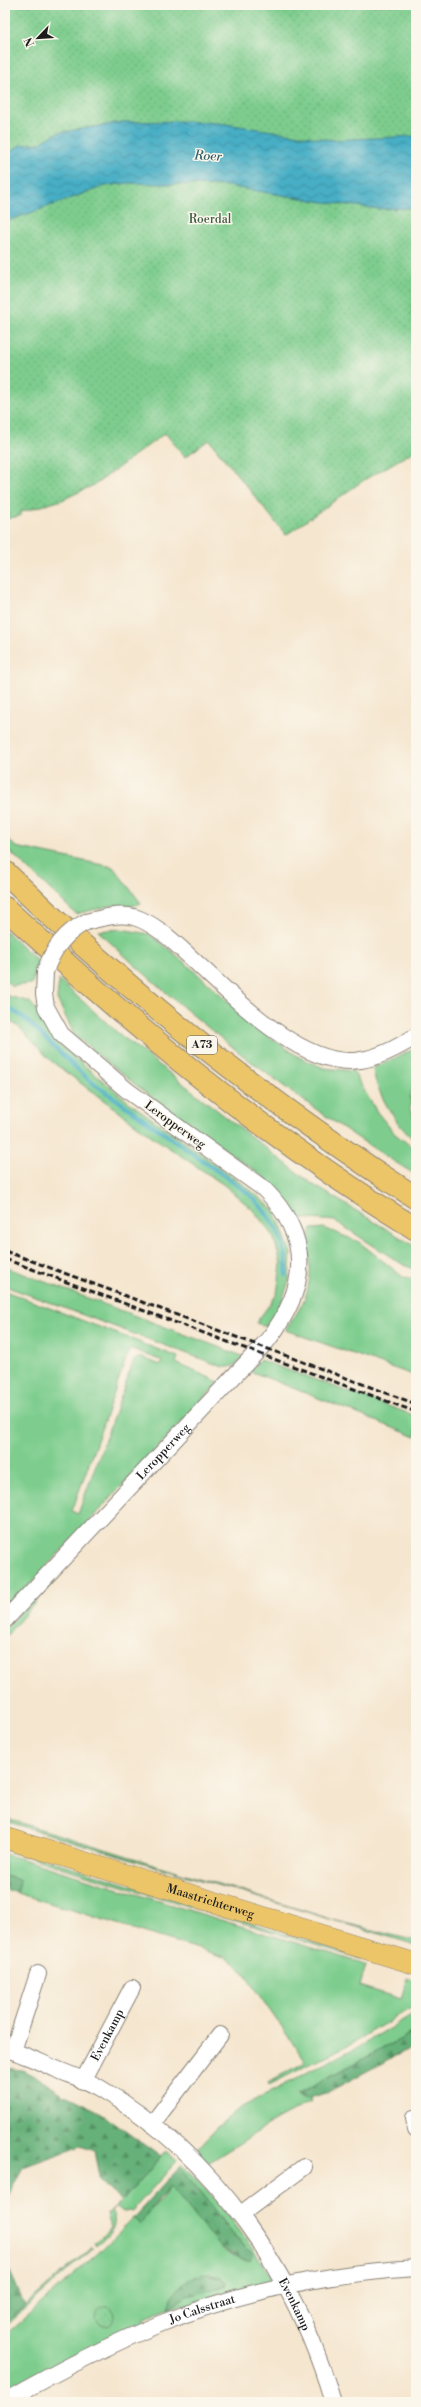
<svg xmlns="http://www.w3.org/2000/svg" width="421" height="2407" font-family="'Libre Bodoni',serif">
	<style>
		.green { fill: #7ecd8e; stroke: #4d7455; fill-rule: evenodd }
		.forest { fill: url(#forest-firs); stroke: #41664a }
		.park { fill: url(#park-dots); stroke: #4d7455 }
		.water { fill: url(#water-waves); stroke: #316570 }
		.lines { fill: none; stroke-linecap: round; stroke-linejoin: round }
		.stream { stroke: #46aec5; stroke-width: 4 }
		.minor-casing { stroke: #888176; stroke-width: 18 }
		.major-casing { stroke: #888176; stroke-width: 22 }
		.highway-casing { stroke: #888176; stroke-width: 24 }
		.minor { stroke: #fff; stroke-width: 16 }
		.major { stroke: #edc569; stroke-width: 21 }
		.highway { stroke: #edc569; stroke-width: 22 }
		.rail { stroke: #1c1c1c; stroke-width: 3; stroke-dasharray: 6 3; stroke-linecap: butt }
		.minor-bridge-casing { stroke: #888176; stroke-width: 18; stroke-linecap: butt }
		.minor-bridge { stroke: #fff; stroke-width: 16 }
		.labels { text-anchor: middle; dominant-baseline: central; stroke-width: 3; stroke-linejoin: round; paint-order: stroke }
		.shield { fill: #fbf7ec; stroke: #5f5e5a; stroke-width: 1 }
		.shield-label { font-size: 11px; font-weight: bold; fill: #1c1c1c }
		.park-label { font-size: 12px; fill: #3e5a44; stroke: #fbf7ec }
		.street-label { font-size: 12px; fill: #1c1c1c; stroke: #fbf7ec }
		.water-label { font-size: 13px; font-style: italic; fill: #2f5e68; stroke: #fbf7ec }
	</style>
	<defs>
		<pattern id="forest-firs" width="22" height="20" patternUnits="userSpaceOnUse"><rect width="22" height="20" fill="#66b079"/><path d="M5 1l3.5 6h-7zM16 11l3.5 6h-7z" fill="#538e62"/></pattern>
		<pattern id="park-dots" width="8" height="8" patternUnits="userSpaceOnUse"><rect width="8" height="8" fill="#7ecd8e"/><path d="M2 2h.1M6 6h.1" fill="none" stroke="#6caf7a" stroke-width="1.8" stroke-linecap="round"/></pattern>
		<pattern id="water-waves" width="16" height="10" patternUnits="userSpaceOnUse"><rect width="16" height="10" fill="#46aec5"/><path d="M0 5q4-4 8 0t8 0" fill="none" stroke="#3a8d9f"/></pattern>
	</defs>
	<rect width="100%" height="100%" fill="#fbf7ec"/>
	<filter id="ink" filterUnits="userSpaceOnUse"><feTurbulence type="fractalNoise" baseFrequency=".025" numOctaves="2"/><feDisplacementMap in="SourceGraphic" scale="8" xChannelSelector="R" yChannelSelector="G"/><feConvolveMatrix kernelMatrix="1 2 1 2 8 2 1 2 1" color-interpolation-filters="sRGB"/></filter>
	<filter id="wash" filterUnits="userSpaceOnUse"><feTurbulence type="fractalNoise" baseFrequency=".012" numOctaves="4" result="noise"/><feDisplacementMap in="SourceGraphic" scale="16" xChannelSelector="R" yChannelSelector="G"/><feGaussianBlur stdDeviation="0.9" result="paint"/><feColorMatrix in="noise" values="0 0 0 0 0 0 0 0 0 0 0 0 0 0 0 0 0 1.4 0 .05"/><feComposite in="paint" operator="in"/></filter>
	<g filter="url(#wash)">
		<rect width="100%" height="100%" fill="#f5e6cf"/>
		<path class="green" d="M 5,836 L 16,847 L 113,867 L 141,903 L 133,906 L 114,905 L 76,914 L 5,847 Z
			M 121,929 L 149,934 L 174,953 L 263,1032 L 299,1057 L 324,1068 L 353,1071 L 377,1112 L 395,1134 L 416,1150 L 416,1175 C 302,1105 195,1023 98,931 Z
			M 5,930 L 38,961 L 32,984 L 12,986 L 5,980 Z
			M 59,980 L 118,1033 L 312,1184 L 416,1247 L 416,1270 L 402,1264 L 335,1221 L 298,1218 L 289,1203 L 265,1178 L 142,1090 L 75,1036 L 57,999 Z
			M 5,995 L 30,1002 L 38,1012 L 45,1029 L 63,1048 L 130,1103 L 248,1188 L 275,1211 L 291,1253 L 289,1281 L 280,1306 L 268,1327 L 256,1323 L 277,1294 L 281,1264 L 273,1235 L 252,1209 L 224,1185 L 153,1137 L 51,1061 L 19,1027 L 5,1018 Z
			M 416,1048 L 416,1076 L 411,1093 L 410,1109 L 416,1122 L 416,1141 C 398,1129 374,1089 373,1068 Z
			M 324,1228 L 359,1242 L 403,1277 L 416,1279 L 416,1376 L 285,1330 C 299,1311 308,1299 310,1274 C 311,1257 304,1244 312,1229 Z
			M 5,1267 L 245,1357 C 239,1362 232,1369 223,1367 L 5,1286 Z
			M 5,1291 L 178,1357 L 176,1363 L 219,1382 L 5,1611 ZM 130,1348 L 162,1361 L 160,1365 L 141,1357 L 134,1360 L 78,1514 L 72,1511 Z
			M 260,1360 L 416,1416 L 416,1437 L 250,1371 Z
			M 53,1576 L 58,1576 L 57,1578 L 5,1637 L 5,1629 Z
			M 5,1818 L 337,1921 L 416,1941 L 416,1945 L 5,1821 Z
			M 5,1846 L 361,1957 L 361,1959 L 5,1850 Z
			M 5,1854 L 362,1963 L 366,1965 L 360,1986 L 401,1999 L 407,1978 L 416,1981 L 416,2005 L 354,2042 L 269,2085 L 268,2082 L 306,2062 L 238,1965 L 224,1957 L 17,1893 L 20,1881 L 5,1876 Z
			M 416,2012 L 416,2031 L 297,2094 L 302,2098 L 310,2098 L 312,2101 L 278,2119 L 208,2163 L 195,2151 L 217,2128 L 242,2107 L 370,2040 Z
			M 166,2151 L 177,2161 L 132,2211 L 123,2212 L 116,2206 L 111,2210 C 120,2227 109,2234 96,2246 L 94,2243 L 111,2228 L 107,2214 L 122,2201 Z
			M 182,2165 C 219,2199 247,2239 274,2282 L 187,2309 L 181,2304 L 144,2318 L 142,2325 L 5,2395 L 5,2335 L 96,2255 L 133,2218 L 140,2223 L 162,2199 L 170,2186 L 225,2251 L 234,2257 L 252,2253 L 244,2247 L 180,2167 Z
			M 92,2247 L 93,2248 L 5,2326 L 5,2323 Z"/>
		<path class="forest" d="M 5,1876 L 20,1880 L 17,1893 L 5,1889 Z
			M 416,2031 L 416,2045 L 328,2092 L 307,2099 L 297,2094 Z
			M 5,2068 L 23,2070 L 33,2075 L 63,2094 L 96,2110 L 161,2157 L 122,2201 L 100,2181 L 94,2151 L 81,2146 L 23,2167 L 5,2202 Z
			M 180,2167 L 244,2247 L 252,2253 L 253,2257 L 250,2260 C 224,2263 187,2205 170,2186 L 140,2224 L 133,2218 Z
			M 5,2260 L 25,2306 L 5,2323 Z
			M 206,2273 L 220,2277 L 226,2282 L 225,2286 L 187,2296 L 168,2308 C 172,2291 189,2276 206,2273 Z"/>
		<path class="park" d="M 5,5 L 416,5 L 416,450 L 364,480 L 286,535 L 209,440 L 185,457 L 165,433 L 96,484 L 62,500 L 21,512 L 20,516 L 5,519 Z
			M95 2316a10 10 0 1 1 20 0a10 10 0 1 1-20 0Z"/>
		<path class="water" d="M 183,121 L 219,123 L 332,140 L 416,136 L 416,208 L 379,209 L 324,202 L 227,186 L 128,183 L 105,186 L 5,222 L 5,156 L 20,145 L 40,143 L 57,133 L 123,122 Z"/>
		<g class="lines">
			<path class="stream" d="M 5,1006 L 23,1017 L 89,1080 L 247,1192 C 271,1215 289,1240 286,1275"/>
		</g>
	</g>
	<g filter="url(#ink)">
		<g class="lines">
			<defs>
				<g id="minor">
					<path d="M 86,922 C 101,918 118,913 134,917 C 154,923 173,941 188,955 C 228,991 302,1071 361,1060 C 381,1057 399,1047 416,1036"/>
					<path id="s1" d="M 5,1620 L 267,1341 C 308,1289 313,1238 264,1189 L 128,1091 L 61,1034 L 46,1007 L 44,994 L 45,972"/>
					<path id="s2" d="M 5,2049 C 22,2053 39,2062 56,2069 C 70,2075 86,2080 100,2088 C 216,2156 296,2275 333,2402"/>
					<path d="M 13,2051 L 38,1974"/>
					<path id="s3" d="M 83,2081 L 132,1988"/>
					<path d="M 414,2118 L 416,2130"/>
					<path d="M 152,2124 L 220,2035"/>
					<path d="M 241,2214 L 304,2167"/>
					<path id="s4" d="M 5,2401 C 56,2372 108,2345 162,2323 C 243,2291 330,2273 416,2268"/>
				</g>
				<g id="major">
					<path id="s5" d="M 5,1838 L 416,1964"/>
				</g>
				<path id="highway" d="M 5,872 C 130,995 269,1103 416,1198
					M 5,908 C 132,1026 267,1138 416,1229"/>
			</defs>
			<use href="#minor" class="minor-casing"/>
			<use href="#major" class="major-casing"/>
			<use href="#highway" class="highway-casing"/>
			<use href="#minor" class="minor"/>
			<use href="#major" class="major"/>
			<use href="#highway" class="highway"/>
			<path class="rail" d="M 5,1251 L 416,1404
				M 5,1259 L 416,1412"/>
			<defs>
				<path id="minor-bridge" d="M 45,972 C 52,950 66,932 86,922"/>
			</defs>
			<use href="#minor-bridge" class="minor-bridge-casing"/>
			<use href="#minor-bridge" class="minor-bridge"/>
		</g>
	</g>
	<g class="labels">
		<rect class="shield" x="187" y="1036" width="30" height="18" rx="3"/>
		<g class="shield-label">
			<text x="202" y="1045">A73</text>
		</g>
		<g class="park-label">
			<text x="210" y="219">Roerdal</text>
		</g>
		<g class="street-label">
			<text transform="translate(175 1125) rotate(36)">Leropperweg</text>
			<text stroke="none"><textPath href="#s1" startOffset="231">Leropperweg</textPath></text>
			<text stroke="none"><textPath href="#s5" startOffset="215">Maastrichterweg</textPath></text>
			<text stroke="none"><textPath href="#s3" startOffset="52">Evenkamp</textPath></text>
			<text stroke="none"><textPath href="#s2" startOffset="398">Evenkamp</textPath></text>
			<text stroke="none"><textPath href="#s4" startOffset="218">Jo Calsstraat</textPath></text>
		</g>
		<g class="water-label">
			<text transform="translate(208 156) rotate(3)">Roer</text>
		</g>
	</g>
	<rect width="421" height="2407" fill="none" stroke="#fbf7ec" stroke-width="20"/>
	<g transform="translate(38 38) rotate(245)" stroke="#fbf7ec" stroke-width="3" paint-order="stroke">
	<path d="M0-3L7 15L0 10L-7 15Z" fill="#1c1c1c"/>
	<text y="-6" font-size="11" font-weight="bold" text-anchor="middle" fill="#1c1c1c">N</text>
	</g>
</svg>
